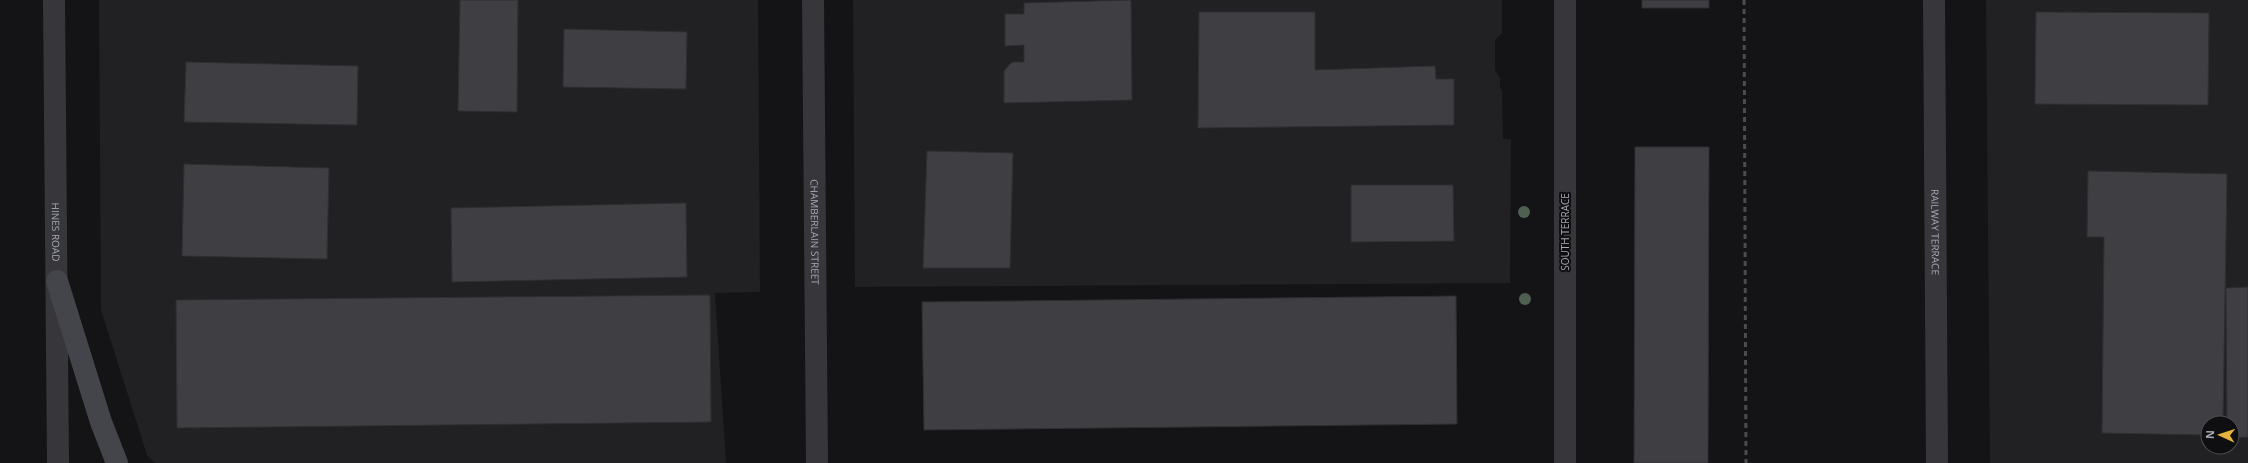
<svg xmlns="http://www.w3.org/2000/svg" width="2248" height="463" font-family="'Open Sans',sans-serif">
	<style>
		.built { fill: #212023; fill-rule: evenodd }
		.building { fill: #3f3f43; stroke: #2f2f32 }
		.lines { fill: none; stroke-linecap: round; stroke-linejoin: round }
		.minor { stroke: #36363b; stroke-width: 22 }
		.secondary { stroke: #44454b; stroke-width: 22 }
		.rail { stroke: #4b4c52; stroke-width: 3; stroke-dasharray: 5 4; stroke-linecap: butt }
		.tree { fill: #4f6052 }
		.labels { text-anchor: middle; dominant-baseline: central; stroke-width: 4; stroke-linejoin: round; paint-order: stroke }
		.street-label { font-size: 10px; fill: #a7abb5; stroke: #0f0f11 }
	</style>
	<rect width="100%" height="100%" fill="#141416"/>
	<path class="built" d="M 99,0 L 758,0 L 760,292 L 715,293 L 726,463 L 155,463 L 147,455 L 101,310 Z
		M 853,0 L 1502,0 L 1502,33 L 1495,40 L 1495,70 L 1500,78 L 1500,88 L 1502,90 L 1503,139 L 1511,139 L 1510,283 L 855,287 Z
		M 1986,0 L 2248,0 L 2248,463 L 1990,463 ZM 2208,423 L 2232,423 L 2232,447 L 2208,447 Z"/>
	<path class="building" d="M 460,0 L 518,0 L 517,112 L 458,111 Z
		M 1131,0 L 1132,100 L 1004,103 L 1004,71 L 1012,62 L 1024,62 L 1024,45 L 1005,46 L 1005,14 L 1024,14 L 1024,3 Z
		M 1642,0 L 1709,0 L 1709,8 L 1642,8 Z
		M 1199,12 L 1315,12 L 1315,70 L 1435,66 L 1436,79 L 1454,79 L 1454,125 L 1198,128 Z
		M 2036,12 L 2209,13 L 2208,105 L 2035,104 Z
		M 564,29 L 687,32 L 686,89 L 563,87 Z
		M 186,62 L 358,66 L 357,125 L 184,122 Z
		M 1635,147 L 1709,147 L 1708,463 L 1634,463 Z
		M 927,151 L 1013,153 L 1010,268 L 923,268 Z
		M 184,164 L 329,168 L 327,259 L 182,256 Z
		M 2088,171 L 2227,174 L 2223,423 L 2208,423 L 2208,435 L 2102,433 L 2104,237 L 2087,237 Z
		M 1351,185 L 1453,185 L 1454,241 L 1351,242 Z
		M 686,203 L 687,277 L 452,282 L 451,208 Z
		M 2248,287 L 2248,437 L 2232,438 L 2232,423 L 2227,423 L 2226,288 Z
		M 710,295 L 711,422 L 177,428 L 176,300 Z
		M 1456,296 L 1457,424 L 924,430 L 922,302 Z"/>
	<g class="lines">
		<g class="minor">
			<path id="s1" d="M 54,0 L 58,463"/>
			<path id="s2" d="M 813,0 L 817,463"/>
			<path id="s3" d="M 1934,0 L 1937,463"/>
			<path d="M 1565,463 L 1565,0"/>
		</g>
		<path class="secondary" d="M 57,281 L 101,422 L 117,463"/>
		<path class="rail" d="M 1744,0 L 1746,463"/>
	</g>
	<g class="tree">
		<circle cx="1524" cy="212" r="6"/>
		<circle cx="1525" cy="299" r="6"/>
	</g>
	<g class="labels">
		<g class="street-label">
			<text stroke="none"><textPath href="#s1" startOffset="232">HINES ROAD</textPath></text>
			<text stroke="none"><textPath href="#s2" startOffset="232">CHAMBERLAIN STREET</textPath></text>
			<text transform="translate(1565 232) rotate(-90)">SOUTH TERRACE</text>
			<text stroke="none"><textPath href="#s3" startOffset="232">RAILWAY TERRACE</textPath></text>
		</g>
	</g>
	<g transform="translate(2220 435) rotate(273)"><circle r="19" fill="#0f0f11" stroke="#4c4d53"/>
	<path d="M0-3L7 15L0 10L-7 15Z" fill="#e4b33e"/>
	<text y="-6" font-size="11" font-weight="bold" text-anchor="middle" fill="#a7abb5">N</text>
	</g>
</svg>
